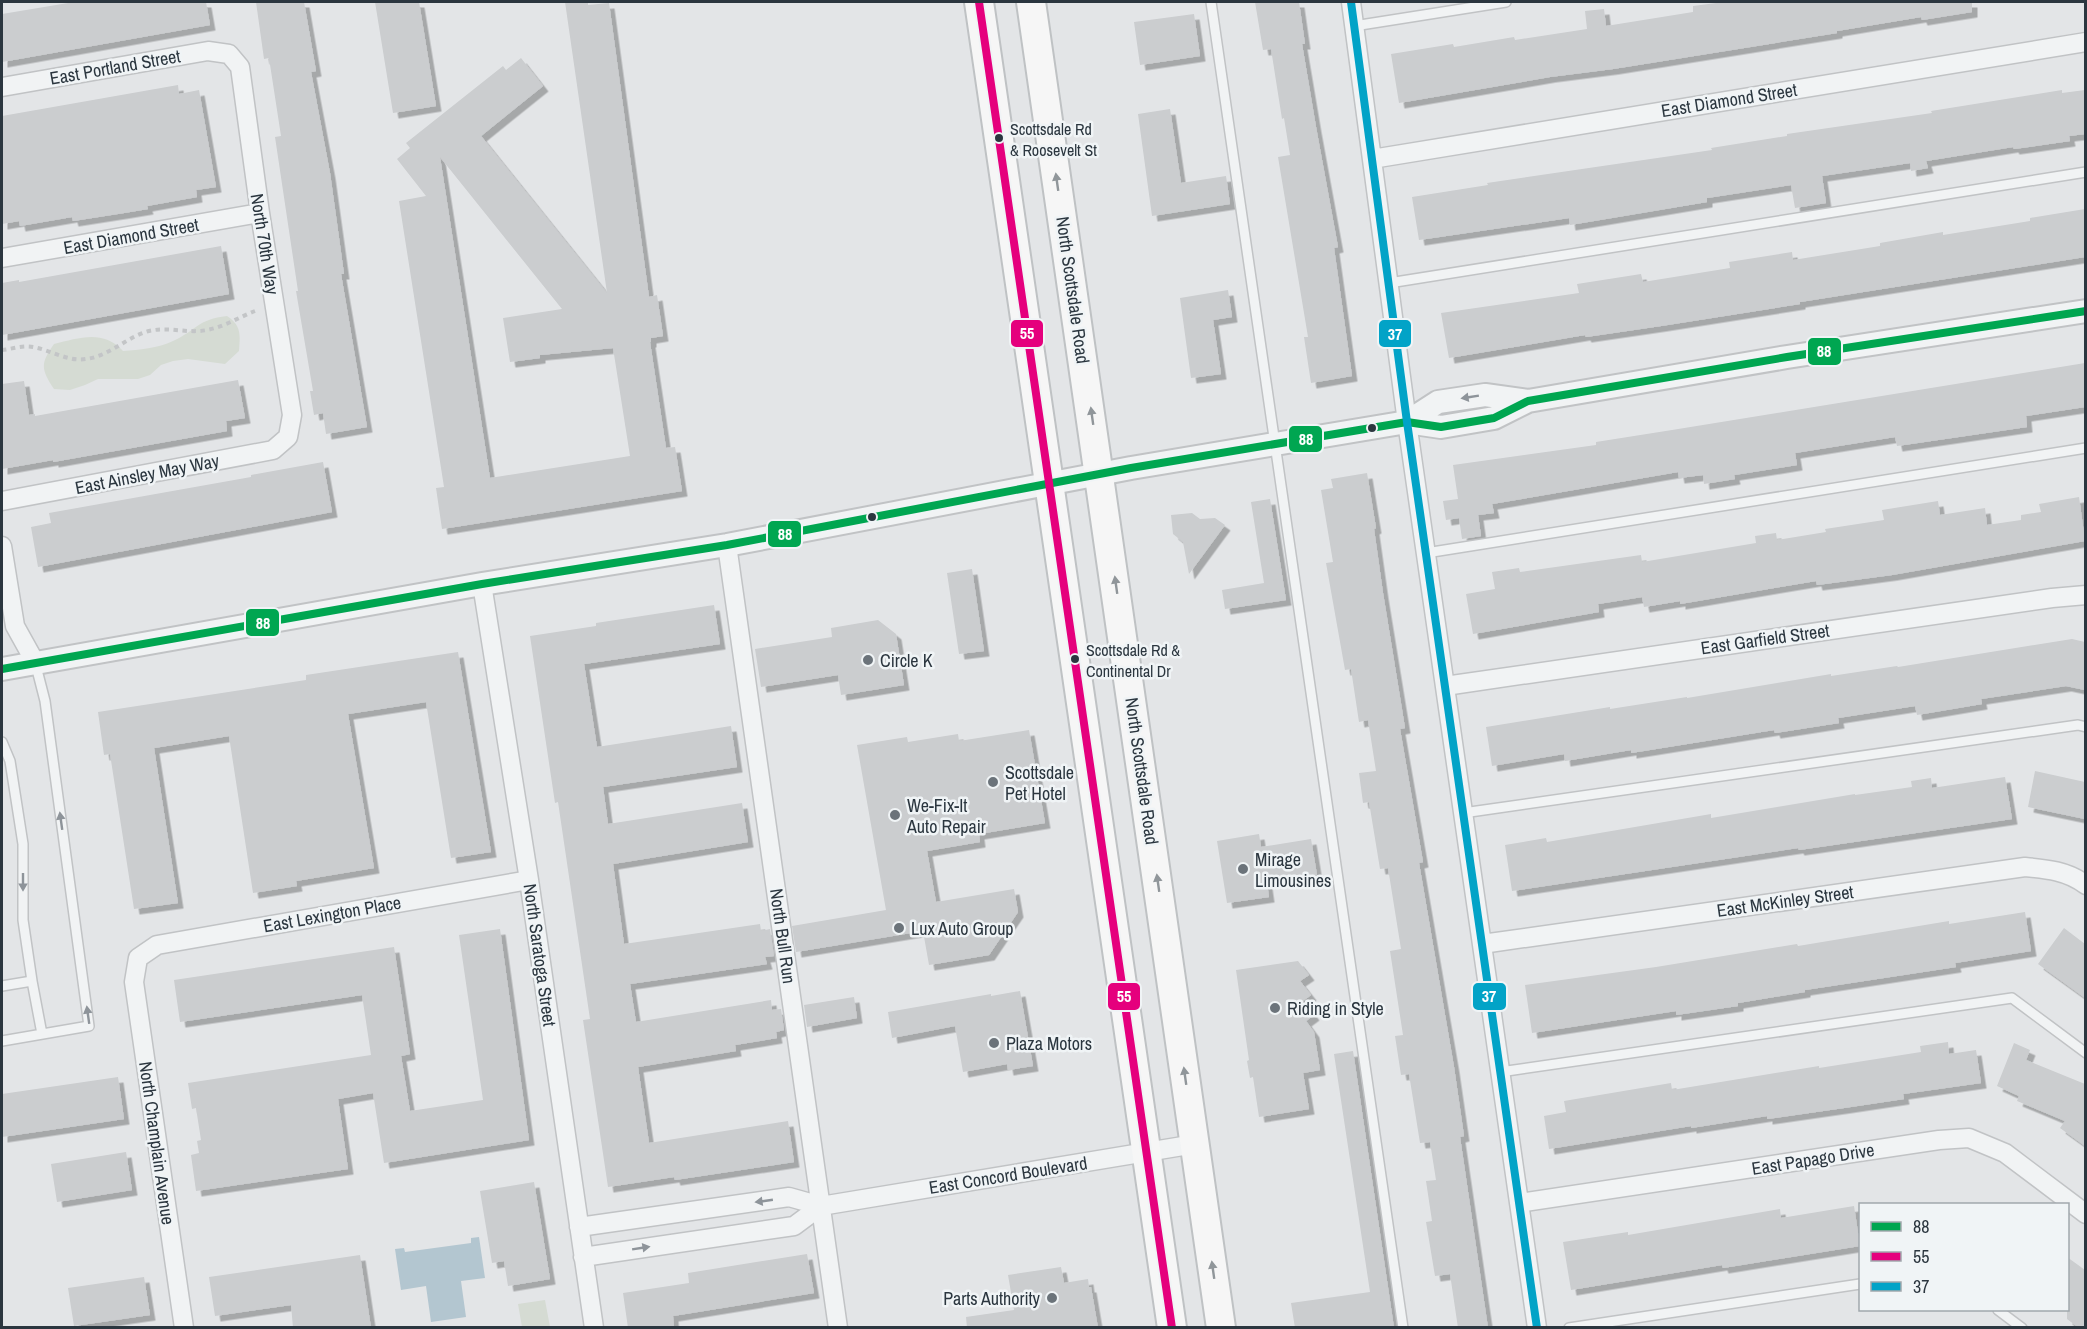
<svg xmlns="http://www.w3.org/2000/svg" width="2087" height="1329" font-family="'Archivo Narrow',sans-serif">
	<style>
		.green { fill: #d5dbd3 }
		.water { fill: #b3c6d0 }
		.building { fill: #cbcdcf; fill-rule: evenodd; filter: url(#shadow) }
		.lines { fill: none; stroke-linecap: round; stroke-linejoin: round }
		.service-casing { stroke: #c1c3c5; stroke-width: 12 }
		.minor-casing { stroke: #c1c3c5; stroke-width: 21 }
		.tertiary-casing { stroke: #c1c3c5; stroke-width: 26 }
		.primary-casing { stroke: #bfc2c4; stroke-width: 32 }
		.path { stroke: #c3c5c7; stroke-width: 4; stroke-dasharray: 4.5 4.5; stroke-linecap: butt }
		.service { stroke: #f1f3f4; stroke-width: 9 }
		.minor { stroke: #f1f3f4; stroke-width: 18 }
		.tertiary { stroke: #f1f3f4; stroke-width: 22 }
		.primary { stroke: #f6f6f6; stroke-width: 28 }
		.bus-1-casing { stroke: #f0f4f6; stroke-width: 12 }
		.bus-2-casing { stroke: #f0f4f6; stroke-width: 12 }
		.bus-3-casing { stroke: #f0f4f6; stroke-width: 12 }
		.bus-1 { stroke: #00a651; stroke-width: 8 }
		.bus-2 { stroke: #e5007d; stroke-width: 8 }
		.bus-3 { stroke: #02a3c7; stroke-width: 8 }
		.oneway { fill: #90969a }
		.oneway2 { fill: #8e949a }
		.bus-dot { fill: #2b363f; stroke: #f0f4f6; stroke-width: 2 }
		.poi-dot { fill: #6b737a; stroke: #f0f4f6; stroke-width: 2 }
		.labels { text-anchor: middle; dominant-baseline: central; stroke-width: 5; stroke-linejoin: round; paint-order: stroke }
		.bus-label { font-size: 16px; fill: #2b363f; stroke: #f0f4f6; text-anchor: start }
		.street-label { font-size: 18px; fill: #2b363f; stroke: #f0f4f6 }
		.poi-label { font-size: 18px; fill: #2b363f; stroke: #f0f4f6; text-anchor: start }
		.line-badge { stroke: #f0f4f6; stroke-width: 2 }
		.badge-label { font-size: 16px; text-anchor: middle; font-weight: bold; fill: #fff }
	</style>
	<defs>
		<filter id="shadow"><feDropShadow dx="5.5" dy="5.5" stdDeviation="0" flood-color="#0004"/></filter>
	</defs>
	<rect width="100%" height="100%" fill="#e3e5e7"/>
	<path class="green" d="M 227,316 C 242,326 240,335 239,351 L 225,364 L 188,359 L 173,361 L 161,365 L 150,375 L 138,379 L 98,379 L 85,385 L 70,390 L 54,389 C 41,369 40,364 54,344 C 79,338 103,329 123,351 C 139,350 158,348 173,341 C 197,330 198,319 227,316 Z
		M 545,1300 L 550,1327 L 522,1327 L 518,1304 Z"/>
	<path class="water" d="M 479,1237 L 485,1278 L 461,1281 L 466,1317 L 431,1322 L 426,1286 L 401,1290 L 395,1249 L 404,1248 L 405,1252 L 471,1243 L 471,1238 Z"/>
	<path class="building" d="M 74,2 L 206,2 L 210,25 L 2,62 L 2,14 Z
		M 256,2 L 304,2 L 316,71 L 311,72 L 330,173 L 344,274 L 341,274 L 367,427 L 326,434 L 323,413 L 314,415 L 310,391 L 313,391 L 296,291 L 298,291 L 275,137 L 281,136 L 269,58 L 264,59 Z
		M 375,2 L 419,2 L 436,106 L 393,113 Z
		M 565,2 L 588,2 L 588,5 L 609,3 L 649,297 L 657,295 L 663,336 L 651,338 L 651,342 L 650,342 L 666,448 L 675,447 L 682,491 L 442,529 L 436,488 L 444,487 L 399,201 L 426,196 L 397,159 L 410,148 L 406,143 L 503,66 L 506,70 L 521,58 L 543,86 L 481,136 L 607,293 ZM 440,157 L 562,309 L 503,318 L 510,362 L 540,358 L 540,355 L 613,348 L 630,456 L 490,478 Z
		M 1255,2 L 1299,2 L 1305,44 L 1302,44 L 1316,127 L 1338,247 L 1334,248 L 1352,376 L 1311,383 L 1304,337 L 1308,337 L 1278,157 L 1290,155 L 1284,118 L 1282,119 L 1271,49 L 1263,50 Z
		M 1724,2 L 1972,2 L 1972,12 L 1922,20 L 1921,17 L 1837,31 L 1837,33 L 1613,69 L 1550,77 L 1399,103 L 1391,54 L 1453,44 L 1454,47 L 1514,37 L 1515,40 L 1587,29 L 1585,11 L 1604,9 L 1606,26 L 1693,12 L 1693,6 Z
		M 1194,14 L 1200,56 L 1140,65 L 1134,22 Z
		M 178,85 L 179,94 L 199,90 L 216,187 L 196,190 L 197,197 L 147,206 L 148,209 L 124,213 L 73,221 L 72,217 L 20,226 L 19,221 L 2,224 L 2,116 Z
		M 2062,90 L 2062,93 L 2085,90 L 2085,134 L 2069,136 L 2070,141 L 2014,149 L 2013,147 L 1926,161 L 1928,168 L 1911,171 L 1910,163 L 1822,176 L 1826,203 L 1795,208 L 1791,185 L 1707,198 L 1707,202 L 1570,225 L 1569,218 L 1419,240 L 1412,197 L 1488,185 L 1487,183 L 1712,150 L 1711,148 L 1787,136 L 1787,134 L 1932,113 L 1931,111 Z
		M 1170,109 L 1181,183 L 1226,176 L 1230,204 L 1152,216 L 1138,114 Z
		M 2085,209 L 2085,257 L 1800,302 L 1800,304 L 1661,326 L 1586,337 L 1585,335 L 1449,358 L 1441,313 L 1579,293 L 1577,284 L 1641,274 L 1643,282 L 1730,268 L 1729,262 L 1792,252 L 1793,260 L 1880,246 L 1880,243 L 1943,232 L 1943,235 L 2030,221 L 2030,218 Z
		M 221,246 L 229,294 L 2,335 L 2,283 L 19,280 L 19,282 Z
		M 1228,290 L 1232,317 L 1213,320 L 1221,374 L 1191,378 L 1180,298 Z
		M 2085,363 L 2085,407 L 2026,416 L 2027,427 L 1897,446 L 1895,437 L 1795,453 L 1797,465 L 1734,475 L 1735,479 L 1704,484 L 1703,475 L 1679,478 L 1678,472 L 1492,504 L 1494,513 L 1478,515 L 1481,536 L 1462,539 L 1459,518 L 1446,520 L 1443,501 L 1458,499 L 1453,465 L 1596,445 L 1596,442 L 1672,430 Z
		M 238,380 L 245,418 L 226,421 L 227,431 L 53,462 L 53,460 L 2,469 L 2,384 L 24,381 L 29,415 L 35,414 L 35,416 Z
		M 323,462 L 332,512 L 38,567 L 31,527 L 51,523 L 49,513 L 251,477 L 251,475 Z
		M 1367,473 L 1376,528 L 1374,529 L 1383,593 L 1405,728 L 1400,729 L 1423,862 L 1419,863 L 1454,1067 L 1464,1136 L 1460,1137 L 1488,1328 L 1458,1328 L 1450,1274 L 1435,1276 L 1426,1222 L 1432,1221 L 1426,1181 L 1436,1180 L 1430,1142 L 1420,1143 L 1409,1074 L 1401,1075 L 1395,1036 L 1403,1035 L 1390,951 L 1401,949 L 1388,868 L 1380,869 L 1369,802 L 1363,803 L 1359,773 L 1376,771 L 1368,720 L 1359,722 L 1351,669 L 1345,670 L 1326,563 L 1333,562 L 1321,490 L 1333,488 L 1331,479 Z
		M 2079,497 L 2085,541 L 1892,575 L 1817,585 L 1816,581 L 1680,604 L 1680,601 L 1644,607 L 1642,597 L 1598,604 L 1599,612 L 1473,634 L 1466,594 L 1495,589 L 1492,572 L 1519,568 L 1520,572 L 1641,555 L 1642,562 L 1756,543 L 1755,536 L 1776,533 L 1777,540 L 1826,532 L 1825,529 L 1884,520 L 1882,510 L 1938,501 L 1940,515 L 1985,508 L 1987,525 L 2021,520 L 2021,515 L 2041,512 L 2039,504 Z
		M 1270,499 L 1286,600 L 1225,609 L 1222,590 L 1264,583 L 1251,502 Z
		M 1192,513 L 1200,519 L 1215,518 L 1225,525 L 1189,574 L 1183,542 L 1173,534 L 1171,515 Z
		M 972,569 L 984,651 L 959,654 L 947,573 Z
		M 714,605 L 720,644 L 584,664 L 597,747 L 731,726 L 737,767 L 603,787 L 608,824 L 742,803 L 748,842 L 613,864 L 624,944 L 760,924 L 761,931 L 770,929 L 774,956 L 765,957 L 767,964 L 630,984 L 636,1022 L 771,1000 L 772,1010 L 781,1009 L 784,1030 L 776,1032 L 777,1038 L 735,1045 L 736,1051 L 638,1067 L 649,1143 L 788,1121 L 794,1162 L 675,1180 L 674,1177 L 608,1187 L 583,1020 L 590,1019 L 558,802 L 555,803 L 530,636 L 596,626 L 596,623 Z
		M 878,620 L 896,634 L 904,685 L 841,695 L 838,675 L 761,687 L 755,649 L 832,637 L 831,628 Z
		M 2072,639 L 2085,642 L 2085,690 L 2066,686 L 1981,699 L 1982,704 L 1917,715 L 1915,706 L 1838,718 L 1839,723 L 1775,733 L 1774,730 L 1631,753 L 1631,750 L 1565,761 L 1564,754 L 1492,766 L 1486,727 L 1610,707 L 1610,709 L 1687,697 L 1687,698 L 1831,674 L 1831,676 L 1897,666 L 1898,667 Z
		M 458,652 L 491,852 L 451,858 L 426,702 L 348,714 L 374,868 L 296,881 L 297,886 L 253,893 L 229,736 L 154,748 L 178,903 L 134,909 L 110,754 L 104,755 L 98,712 L 306,680 L 306,675 Z
		M 1029,730 L 1045,823 L 979,834 L 980,842 L 927,851 L 936,902 L 1014,889 L 1018,912 L 989,955 L 929,965 L 923,931 L 796,952 L 792,926 L 886,910 L 857,745 L 907,737 L 908,742 L 958,734 L 959,741 Z
		M 2035,771 L 2085,782 L 2085,819 L 2028,807 Z
		M 2005,777 L 2012,819 L 1799,850 L 1798,848 L 1512,891 L 1505,845 L 1546,838 L 1547,842 L 1711,814 L 1711,818 L 1855,794 L 1855,795 L 1912,787 L 1911,781 L 1931,778 L 1932,788 Z
		M 1259,834 L 1261,847 L 1311,839 L 1317,875 L 1267,883 L 1269,897 L 1227,903 L 1217,841 Z
		M 2025,912 L 2031,951 L 1955,963 L 1956,967 L 1805,990 L 1805,992 L 1738,1003 L 1738,1006 L 1676,1015 L 1676,1011 L 1532,1033 L 1525,985 L 1656,967 L 1797,944 L 1798,946 L 1949,921 L 1949,924 Z
		M 2064,928 L 2085,944 L 2085,998 L 2038,964 Z
		M 500,929 L 529,1140 L 384,1163 L 373,1093 L 338,1099 L 348,1169 L 196,1191 L 191,1155 L 199,1153 L 197,1141 L 201,1140 L 196,1108 L 192,1109 L 188,1083 L 371,1055 L 362,995 L 180,1022 L 174,980 L 394,947 L 410,1054 L 401,1056 L 410,1111 L 483,1100 L 459,935 Z
		M 1298,961 L 1309,975 L 1300,981 L 1311,995 L 1303,1001 L 1314,1015 L 1306,1021 L 1314,1032 L 1320,1070 L 1303,1073 L 1309,1109 L 1259,1117 L 1253,1077 L 1250,1078 L 1247,1061 L 1249,1060 L 1236,970 Z
		M 1020,991 L 1033,1066 L 1008,1070 L 1007,1064 L 963,1072 L 955,1026 L 892,1038 L 888,1012 L 991,994 L 991,996 Z
		M 854,997 L 857,1018 L 807,1027 L 804,1005 Z
		M 1948,1042 L 1949,1054 L 1976,1050 L 1981,1083 L 1903,1094 L 1904,1099 L 1844,1108 L 1767,1119 L 1767,1116 L 1691,1128 L 1691,1126 L 1549,1149 L 1544,1116 L 1566,1112 L 1564,1101 L 1671,1083 L 1672,1090 L 1819,1066 L 1819,1068 L 1921,1052 L 1920,1046 Z
		M 2014,1043 L 2030,1050 L 2026,1060 L 2085,1084 L 2085,1146 L 2060,1128 L 2065,1121 L 2017,1101 L 2019,1096 L 1997,1086 Z
		M 1353,1051 L 1394,1328 L 1295,1328 L 1291,1303 L 1370,1292 L 1334,1054 Z
		M 118,1077 L 124,1119 L 2,1137 L 2,1094 Z
		M 126,1152 L 132,1190 L 57,1202 L 51,1164 Z
		M 534,1182 L 550,1279 L 508,1286 L 504,1261 L 492,1263 L 480,1191 Z
		M 1854,1206 L 1860,1246 L 1723,1268 L 1722,1265 L 1571,1290 L 1563,1242 L 1628,1232 L 1628,1235 L 1780,1209 L 1781,1218 Z
		M 807,1254 L 814,1293 L 673,1316 L 674,1328 L 628,1328 L 623,1293 L 689,1283 L 688,1273 Z
		M 360,1255 L 371,1328 L 293,1328 L 291,1305 L 215,1316 L 209,1277 Z
		M 2067,1257 L 2085,1270 L 2085,1328 L 2079,1328 L 2067,1319 Z
		M 1061,1267 L 1064,1283 L 1088,1279 L 1089,1287 L 1091,1287 L 1098,1328 L 967,1328 L 966,1317 L 1014,1310 L 1008,1275 Z
		M 144,1277 L 150,1315 L 74,1326 L 68,1288 Z"/>
	<g class="lines">
		<defs>
			<path id="service" d="M 1211,2 L 1403,1328
				M 1354,26 L 1506,2
				M 1389,283 L 2086,172
				M 1426,553 L 2086,448
				M 2,742 L 10,761 L 23,844 L 23,920 L 32,981 L 2,986
				M 1463,813 L 2078,725 L 2086,727
				M 32,981 L 42,1034
				M 2,1041 L 89,1026 L 45,701 L 35,662
				M 1500,1072 L 2012,998 L 2086,1053
				M 1998,1310 L 2022,1328
				M 1569,1328 L 1860,1284"/>
			<path id="minor" d="M 1351,2 L 1407,422 L 1537,1328
				M 2,87 L 208,51 L 229,54 L 240,67 L 260,213 L 292,415 L 288,437 L 273,450 L 2,501
				M 1372,159 L 2086,42
				M 2,258 L 260,213
				M 727,545 L 838,1328
				M 2,546 L 15,626 L 35,662
				M 482,584 L 529,880 L 594,1328
				M 1445,686 L 2052,598 L 2086,595
				M 1482,944 L 2025,867 C 2047,869 2068,871 2086,885
				M 1519,1203 L 1939,1140 L 1969,1138 L 2005,1153 L 2086,1214
				M 579,1227 L 789,1197 L 821,1206 L 1195,1144
				M 583,1257 L 794,1226 L 821,1206
				M 184,1328 L 134,982 L 138,958 L 157,945 L 529,880"/>
			<path id="tertiary" d="M 1407,422 L 1438,402 L 1485,395 L 1528,401
				M 2,669 L 482,584 L 727,545 L 1131,468 L 1407,422 L 1441,427 L 1494,418 L 1528,401 L 1787,357 L 2086,311"/>
			<path id="primary" d="M 979,2 L 1172,1328
				M 1031,2 L 1221,1328"/>
		</defs>
		<use href="#service" class="service-casing"/>
		<use href="#minor" class="minor-casing"/>
		<use href="#tertiary" class="tertiary-casing"/>
		<use href="#primary" class="primary-casing"/>
		<path class="path" d="M 2,350 C 12,349 23,345 33,347 C 51,350 68,362 86,359 C 110,356 126,337 149,331 C 166,327 182,332 199,331 C 219,330 237,318 255,311"/>
		<use href="#service" class="service"/>
		<use href="#minor" class="minor"/>
		<use href="#tertiary" class="tertiary"/>
		<use href="#primary" class="primary"/>
		<defs>
			<path id="bus-1" d="M 2,669 L 482,584 L 727,545 L 1131,468 L 1407,422 L 1441,427 L 1494,418 L 1528,401 L 1787,357 L 2086,311"/>
			<path id="bus-2" d="M 979,2 L 1172,1328"/>
			<path id="bus-3" d="M 1351,2 L 1407,422 L 1537,1328"/>
		</defs>
		<use href="#bus-1" class="bus-1-casing"/>
		<use href="#bus-2" class="bus-2-casing"/>
		<use href="#bus-3" class="bus-3-casing"/>
		<use href="#bus-1" class="bus-1"/>
		<use href="#bus-2" class="bus-2"/>
		<use href="#bus-3" class="bus-3"/>
	</g>
	<defs><path id="oneway-solid" d="M-6-.8H1V-3.2L6.5 0L1 3.2V.8H-6Z" transform="scale(1.5)"/></defs>
	<g class="oneway">
		<use href="#oneway-solid" transform="translate(1057 182) rotate(-98)"/>
		<use href="#oneway-solid" transform="translate(1092 416) rotate(-98)"/>
		<use href="#oneway-solid" transform="translate(1116 585) rotate(-98)"/>
		<use href="#oneway-solid" transform="translate(1158 883) rotate(-98)"/>
		<use href="#oneway-solid" transform="translate(1185 1076) rotate(-98)"/>
		<use href="#oneway-solid" transform="translate(1213 1270) rotate(-98)"/>
	</g>
	<g class="oneway2">
		<use href="#oneway-solid" transform="translate(1470 397) rotate(171)"/>
		<use href="#oneway-solid" transform="translate(61 821) rotate(-98)"/>
		<use href="#oneway-solid" transform="translate(23 882) rotate(90)"/>
		<use href="#oneway-solid" transform="translate(88 1015) rotate(-98)"/>
		<use href="#oneway-solid" transform="translate(764 1201) rotate(172)"/>
		<use href="#oneway-solid" transform="translate(641 1248) rotate(-9)"/>
	</g>
	<g class="bus-dot">
		<circle cx="999" cy="138" r="5"/>
		<circle cx="1372" cy="428" r="5"/>
		<circle cx="872" cy="517" r="5"/>
		<circle cx="1075" cy="659" r="5"/>
	</g>
	<g class="poi-dot">
		<circle cx="868" cy="660" r="6"/>
		<circle cx="993" cy="782" r="6"/>
		<circle cx="895" cy="815" r="6"/>
		<circle cx="1243" cy="869" r="6"/>
		<circle cx="899" cy="928" r="6"/>
		<circle cx="1275" cy="1008" r="6"/>
		<circle cx="994" cy="1043" r="6"/>
		<circle cx="1052" cy="1298" r="6"/>
	</g>
	<g class="labels">
		<g class="bus-label">
			<text x="1010" y="129">Scottsdale Rd<tspan x="1010" dy="21">&amp; Roosevelt St</tspan></text>
			<text x="1086" y="650">Scottsdale Rd &amp;<tspan x="1086" dy="21">Continental Dr</tspan></text>
		</g>
		<g class="street-label">
			<text transform="translate(115 67) rotate(-10)">East Portland Street</text>
			<text transform="translate(1729 100) rotate(-9)">East Diamond Street</text>
			<text transform="translate(131 236) rotate(-10)">East Diamond Street</text>
			<text transform="translate(265 244) rotate(81)">North 70th Way</text>
			<text transform="translate(1073 290) rotate(82)">North Scottsdale Road</text>
			<text transform="translate(147 474) rotate(-11)">East Ainsley May Way</text>
			<text transform="translate(1765 639) rotate(-8)">East Garfield Street</text>
			<text transform="translate(1142 771) rotate(82)">North Scottsdale Road</text>
			<text transform="translate(1785 901) rotate(-8)">East McKinley Street</text>
			<text transform="translate(332 914) rotate(-10)">East Lexington Place</text>
			<text transform="translate(783 936) rotate(82)">North Bull Run</text>
			<text transform="translate(540 955) rotate(82)">North Saratoga Street</text>
			<text transform="translate(157 1143) rotate(82)">North Champlain Avenue</text>
			<text transform="translate(1813 1159) rotate(-9)">East Papago Drive</text>
			<text transform="translate(1008 1175) rotate(-9)">East Concord Boulevard</text>
		</g>
		<g class="poi-label">
			<text x="880" y="660">Circle K</text>
			<text x="1005" y="772">Scottsdale<tspan x="1005" dy="21">Pet Hotel</tspan></text>
			<text x="907" y="805">We-Fix-It<tspan x="907" dy="21">Auto Repair</tspan></text>
			<text x="1255" y="859">Mirage<tspan x="1255" dy="21">Limousines</tspan></text>
			<text x="911" y="928">Lux Auto Group</text>
			<text x="1287" y="1008">Riding in Style</text>
			<text x="1006" y="1043">Plaza Motors</text>
			<text x="1040" y="1298" text-anchor="end">Parts Authority</text>
		</g>
	</g>
	<g class="line-badge">
		<rect x="1010" y="319" width="34" height="29" rx="6" fill="#e5007d"/>
		<rect x="1378" y="319" width="34" height="29" rx="6" fill="#02a3c7"/>
		<rect x="1807" y="337" width="35" height="29" rx="6" fill="#00a651"/>
		<rect x="1288" y="425" width="35" height="28" rx="6" fill="#00a651"/>
		<rect x="767" y="520" width="35" height="28" rx="6" fill="#00a651"/>
		<rect x="245" y="608" width="35" height="29" rx="6" fill="#00a651"/>
		<rect x="1107" y="982" width="34" height="29" rx="6" fill="#e5007d"/>
		<rect x="1472" y="982" width="35" height="29" rx="6" fill="#02a3c7"/>
	</g>
	<g class="badge-label">
		<text x="1027" y="339">55</text>
		<text x="1395" y="340">37</text>
		<text x="1824" y="357">88</text>
		<text x="1306" y="445">88</text>
		<text x="785" y="540">88</text>
		<text x="263" y="629">88</text>
		<text x="1124" y="1002">55</text>
		<text x="1489" y="1002">37</text>
	</g>
	<rect width="2087" height="1329" fill="none" stroke="#2b363f" stroke-width="6"/>
	<rect x="1859" y="1203" width="210" height="108" fill="#f0f4f6" stroke="#a1a8ad" stroke-width="1.5"/>
	<rect x="1871" y="1222" width="30" height="9" fill="#00a651" stroke="#a1a8ad" stroke-width="1.5"/>
	<text x="1913" y="1233" font-size="18" fill="#2b363f">88</text>
	<rect x="1871" y="1252" width="30" height="9" fill="#e5007d" stroke="#a1a8ad" stroke-width="1.5"/>
	<text x="1913" y="1263" font-size="18" fill="#2b363f">55</text>
	<rect x="1871" y="1282" width="30" height="9" fill="#02a3c7" stroke="#a1a8ad" stroke-width="1.5"/>
	<text x="1913" y="1293" font-size="18" fill="#2b363f">37</text>
</svg>
